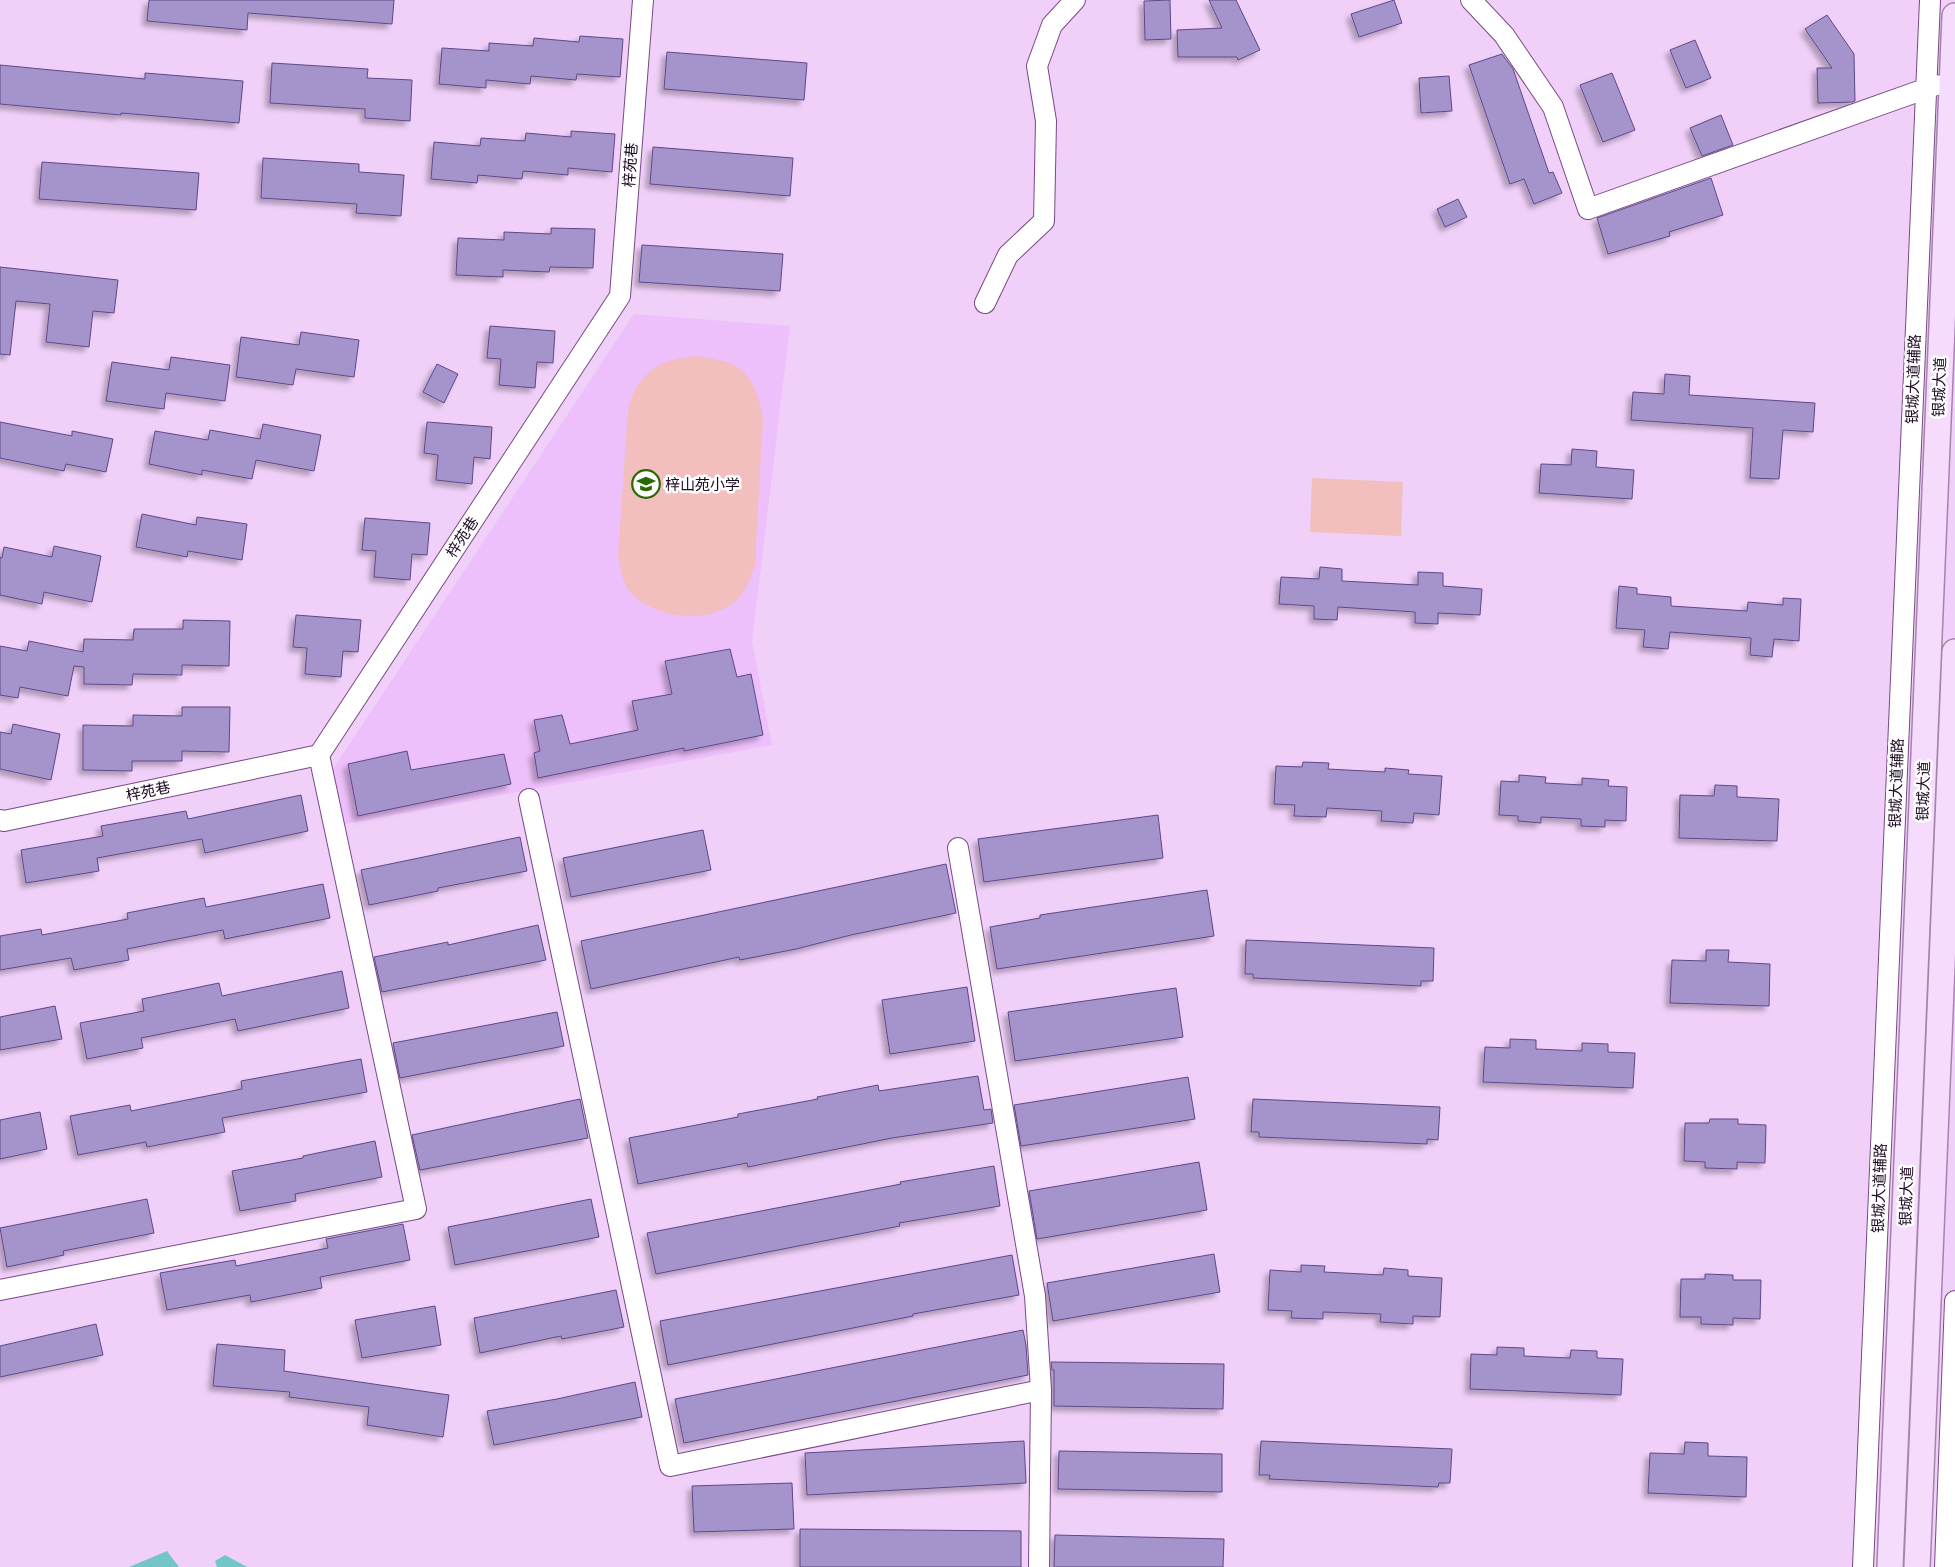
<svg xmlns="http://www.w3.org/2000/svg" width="1955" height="1567" font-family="'Libre Baskerville','Noto Sans SC',serif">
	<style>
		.built { fill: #edbffb }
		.green { fill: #f2bebe }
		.water { fill: #72c6c9 }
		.building { fill: #a594cb; stroke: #5f478a; filter: url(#shadow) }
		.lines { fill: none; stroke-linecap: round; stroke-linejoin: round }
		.minor-casing { stroke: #784985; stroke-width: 22 }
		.major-casing { stroke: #a683af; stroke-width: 28 }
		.minor { stroke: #fff; stroke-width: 20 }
		.major { stroke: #f5dcfd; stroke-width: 25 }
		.labels { text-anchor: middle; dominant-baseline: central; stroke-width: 5; stroke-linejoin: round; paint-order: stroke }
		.street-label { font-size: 15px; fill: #1d0a23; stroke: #fefefe }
		.poi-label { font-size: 15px; fill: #1d0a23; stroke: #fefefe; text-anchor: start }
	</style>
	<defs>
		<filter id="shadow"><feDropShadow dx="-4.5" dy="4.5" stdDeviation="2.5" flood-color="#0004"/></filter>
	</defs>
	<rect width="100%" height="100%" fill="#f0d0f9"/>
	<path class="built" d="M 634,314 L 790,326 L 752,642 L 772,745 L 345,824 L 333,769 Z"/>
	<path class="green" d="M 695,356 C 742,361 754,372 763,418 L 755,566 C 750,578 746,591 737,600 C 710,625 660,619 634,596 C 623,587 621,570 618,557 L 628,409 C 637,374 659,359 695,356 Z
		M 1312,478 L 1403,482 L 1401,536 L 1310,532 Z"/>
	<path class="water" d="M 167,1551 L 179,1567 L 129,1567 Z
		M 225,1555 L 247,1567 L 217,1567 L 215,1561 Z"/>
	<path class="building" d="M 149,0 L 394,0 L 392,24 L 248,13 L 247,30 L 147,21 Z
		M 1170,0 L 1171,39 L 1145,40 L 1144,1 Z
		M 1209,0 L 1236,0 L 1260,50 L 1238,60 L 1237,57 L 1178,57 L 1177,30 L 1222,28 Z
		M 1394,0 L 1402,23 L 1359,37 L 1351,14 Z
		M 1827,15 L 1854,54 L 1855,101 L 1853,102 L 1818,103 L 1817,68 L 1832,68 L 1805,29 Z
		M 580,36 L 623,39 L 620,77 L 577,74 L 576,80 L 531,76 L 530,84 L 486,80 L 486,88 L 439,84 L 442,48 L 489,51 L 489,43 L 533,46 L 534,38 L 579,42 Z
		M 1695,40 L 1711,78 L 1686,88 L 1670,50 Z
		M 667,52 L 807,63 L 804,100 L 664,89 Z
		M 1502,54 L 1513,69 L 1549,173 L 1553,172 L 1562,193 L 1534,204 L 1524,179 L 1510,184 L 1469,65 Z
		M 272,63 L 368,69 L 367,78 L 412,80 L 410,121 L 365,118 L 365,109 L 270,103 Z
		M 0,65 L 145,79 L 145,73 L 243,81 L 239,123 L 121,113 L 121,115 L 0,104 Z
		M 1612,73 L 1635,130 L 1603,142 L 1580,85 Z
		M 1449,76 L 1452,111 L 1421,113 L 1419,78 Z
		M 1721,115 L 1733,145 L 1702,156 L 1690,128 Z
		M 571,131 L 615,134 L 612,172 L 568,168 L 568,175 L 523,171 L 522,179 L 478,175 L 477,183 L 431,179 L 434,142 L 480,146 L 481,138 L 525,141 L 526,133 L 571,137 Z
		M 653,147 L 793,158 L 790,196 L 650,184 Z
		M 263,158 L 359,164 L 359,172 L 404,175 L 401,216 L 356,213 L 357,204 L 261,198 Z
		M 42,162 L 199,173 L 196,210 L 39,199 Z
		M 1711,178 L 1723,215 L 1669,232 L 1670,236 L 1608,254 L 1597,218 Z
		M 1458,199 L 1467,217 L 1445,227 L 1437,209 Z
		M 551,228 L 595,229 L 593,268 L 550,267 L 549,272 L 503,270 L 503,277 L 456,275 L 458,238 L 504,240 L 504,232 L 551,234 Z
		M 642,245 L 783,254 L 780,291 L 639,282 Z
		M 0,267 L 118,280 L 114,313 L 93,311 L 89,347 L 46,342 L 50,304 L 16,301 L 10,355 L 0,354 Z
		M 490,326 L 555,331 L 553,363 L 537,362 L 535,388 L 499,385 L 501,359 L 487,358 Z
		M 301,332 L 359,340 L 354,377 L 296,369 L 293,385 L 236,377 L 241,337 L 299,345 Z
		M 171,357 L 230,365 L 225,401 L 166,393 L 164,409 L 106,401 L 112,362 L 169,370 Z
		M 437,364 L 458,374 L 444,403 L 423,392 Z
		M 1665,374 L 1690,376 L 1689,395 L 1815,403 L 1813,432 L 1783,430 L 1779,479 L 1750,478 L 1753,428 L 1631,420 L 1633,392 L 1664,394 Z
		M 0,422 L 72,436 L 72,431 L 113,439 L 106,472 L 66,464 L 64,471 L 0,458 Z
		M 427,422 L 492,427 L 490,459 L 474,457 L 472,484 L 436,480 L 438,455 L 424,453 Z
		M 263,424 L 321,435 L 314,471 L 256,460 L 252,479 L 202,470 L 202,475 L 149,464 L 155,431 L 208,440 L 210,430 L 260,439 Z
		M 1572,449 L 1597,451 L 1596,467 L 1634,470 L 1632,499 L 1539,493 L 1541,464 L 1571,465 Z
		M 142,514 L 196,525 L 197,517 L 247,524 L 242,560 L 188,551 L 187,557 L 136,547 Z
		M 365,518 L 430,523 L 427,555 L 412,554 L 410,580 L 374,577 L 376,551 L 362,550 Z
		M 54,546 L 101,556 L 92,602 L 44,592 L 42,604 L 0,595 L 0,557 L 2,558 L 4,547 L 52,557 Z
		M 1320,567 L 1342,569 L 1342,581 L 1418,585 L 1418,572 L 1443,573 L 1443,586 L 1482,589 L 1480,615 L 1438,613 L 1438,624 L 1415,623 L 1415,612 L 1338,607 L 1337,620 L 1314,619 L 1314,606 L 1279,604 L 1281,577 L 1319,579 Z
		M 1619,586 L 1637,588 L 1637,594 L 1671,597 L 1671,606 L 1747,611 L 1748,602 L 1783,605 L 1783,598 L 1801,599 L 1799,641 L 1774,639 L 1772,657 L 1750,655 L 1751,638 L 1670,632 L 1668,649 L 1643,647 L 1645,630 L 1616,628 Z
		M 296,615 L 361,620 L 358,652 L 343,651 L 341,677 L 305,674 L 307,648 L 293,647 Z
		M 183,620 L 230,621 L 229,666 L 182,665 L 182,675 L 133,674 L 132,685 L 84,684 L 84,667 L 74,666 L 68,696 L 20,687 L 18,698 L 0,695 L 0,646 L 27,651 L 29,641 L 83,652 L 84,639 L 133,640 L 134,629 L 183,629 Z
		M 730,649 L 737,677 L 751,674 L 763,735 L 684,751 L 684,748 L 538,778 L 534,753 L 540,751 L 534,720 L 562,715 L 570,744 L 638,730 L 632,701 L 672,694 L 665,661 Z
		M 182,707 L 230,707 L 229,752 L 182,751 L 182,761 L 132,761 L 132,771 L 83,770 L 83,725 L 133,726 L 133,715 L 182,716 Z
		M 13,724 L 60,734 L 51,780 L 0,769 L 0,732 L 11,734 Z
		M 407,751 L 411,770 L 504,754 L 511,784 L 358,816 L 348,764 Z
		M 1303,762 L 1329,763 L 1328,769 L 1385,772 L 1385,768 L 1409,770 L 1408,774 L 1442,776 L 1439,815 L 1414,813 L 1413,823 L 1381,821 L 1382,811 L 1327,808 L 1326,817 L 1294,816 L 1295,805 L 1274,804 L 1276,766 L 1302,767 Z
		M 1519,775 L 1546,777 L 1545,783 L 1582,785 L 1582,778 L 1609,780 L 1608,786 L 1627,787 L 1626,821 L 1605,820 L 1605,827 L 1581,826 L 1581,819 L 1541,817 L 1541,823 L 1518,821 L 1518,816 L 1499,815 L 1501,781 L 1519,782 Z
		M 1715,785 L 1737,786 L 1737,797 L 1779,799 L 1777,841 L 1679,838 L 1680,795 L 1714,796 Z
		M 301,795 L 308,831 L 205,853 L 202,839 L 97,858 L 99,871 L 26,883 L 21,850 L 103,836 L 101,826 L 186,811 L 188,819 Z
		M 1158,815 L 1163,858 L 984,882 L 978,839 Z
		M 703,830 L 711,870 L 571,897 L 563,858 Z
		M 520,837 L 527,871 L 438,888 L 438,891 L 369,905 L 361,870 Z
		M 946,864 L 956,913 L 851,935 L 796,949 L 740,960 L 739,957 L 591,989 L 581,941 Z
		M 323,884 L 330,918 L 225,939 L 223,930 L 127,949 L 129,960 L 74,970 L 71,958 L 0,970 L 0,936 L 41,929 L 42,935 L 128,919 L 127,913 L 204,898 L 206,907 Z
		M 1207,890 L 1214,936 L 997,969 L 990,927 L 1040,918 L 1040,915 Z
		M 538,925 L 546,960 L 382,992 L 374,957 L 448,942 L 448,945 Z
		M 1246,940 L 1434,948 L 1433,981 L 1421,981 L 1421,986 L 1253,978 L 1253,974 L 1245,974 Z
		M 1706,950 L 1729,950 L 1728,962 L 1770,964 L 1769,1006 L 1670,1003 L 1672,960 L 1706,961 Z
		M 342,971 L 349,1008 L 238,1031 L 235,1019 L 141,1038 L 143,1048 L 87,1059 L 80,1023 L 144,1011 L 142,999 L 219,983 L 222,996 Z
		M 967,987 L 975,1041 L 890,1054 L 882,1000 Z
		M 1176,988 L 1183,1037 L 1015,1061 L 1008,1012 Z
		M 55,1006 L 62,1039 L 0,1050 L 0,1017 Z
		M 557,1012 L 564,1046 L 400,1078 L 393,1043 Z
		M 1510,1039 L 1536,1040 L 1536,1049 L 1582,1051 L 1582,1043 L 1608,1044 L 1608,1052 L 1635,1053 L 1633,1088 L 1483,1082 L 1485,1047 L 1510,1048 Z
		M 361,1059 L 367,1092 L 222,1118 L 225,1132 L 147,1147 L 146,1142 L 78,1155 L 70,1116 L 130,1105 L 131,1111 L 242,1089 L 241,1081 Z
		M 978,1076 L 984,1110 L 991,1109 L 993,1123 L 892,1138 L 748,1167 L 747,1163 L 638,1184 L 629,1138 L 738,1117 L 738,1114 L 818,1099 L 817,1097 L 878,1085 L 879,1091 Z
		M 1188,1077 L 1195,1119 L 1021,1146 L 1014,1105 Z
		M 580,1099 L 588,1138 L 420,1170 L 412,1135 Z
		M 1253,1099 L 1440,1107 L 1438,1140 L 1427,1139 L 1427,1144 L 1259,1137 L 1259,1132 L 1251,1132 Z
		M 40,1112 L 47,1149 L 0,1159 L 0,1120 Z
		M 1710,1119 L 1738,1119 L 1738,1124 L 1766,1125 L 1765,1163 L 1737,1162 L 1737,1169 L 1705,1168 L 1705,1162 L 1684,1161 L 1685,1123 L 1709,1123 Z
		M 375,1141 L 382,1177 L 295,1194 L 296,1201 L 240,1211 L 232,1171 L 303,1158 L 303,1156 Z
		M 1199,1162 L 1207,1210 L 1037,1239 L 1029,1191 Z
		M 994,1166 L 1000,1206 L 899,1223 L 900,1226 L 656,1274 L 647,1233 L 901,1184 L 900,1182 Z
		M 147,1199 L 154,1233 L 63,1251 L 64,1255 L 7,1267 L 0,1228 Z
		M 591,1199 L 599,1237 L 455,1265 L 448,1227 Z
		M 403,1224 L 410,1260 L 320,1277 L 322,1288 L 251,1302 L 250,1295 L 167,1310 L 160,1273 L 235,1260 L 236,1266 L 328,1248 L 326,1239 Z
		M 1214,1254 L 1220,1292 L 1053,1321 L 1047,1283 Z
		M 1012,1255 L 1019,1295 L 913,1314 L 913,1316 L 668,1365 L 660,1321 Z
		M 1301,1265 L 1325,1266 L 1324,1272 L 1383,1275 L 1384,1268 L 1408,1270 L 1408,1276 L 1442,1278 L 1440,1317 L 1413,1316 L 1413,1324 L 1380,1322 L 1381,1314 L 1323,1312 L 1323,1319 L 1291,1318 L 1292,1311 L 1268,1310 L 1270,1270 L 1301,1272 Z
		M 1705,1274 L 1733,1275 L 1733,1280 L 1761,1280 L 1760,1319 L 1733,1318 L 1733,1325 L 1701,1324 L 1701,1317 L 1680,1317 L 1681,1279 L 1705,1279 Z
		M 616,1290 L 624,1327 L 562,1339 L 561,1336 L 480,1353 L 474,1318 Z
		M 435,1306 L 441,1345 L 362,1358 L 355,1320 Z
		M 96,1324 L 103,1355 L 0,1377 L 0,1346 Z
		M 1023,1330 L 1026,1345 L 1028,1375 L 684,1443 L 675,1399 Z
		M 217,1344 L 285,1350 L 284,1371 L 449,1395 L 443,1437 L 367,1425 L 369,1407 L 289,1397 L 290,1392 L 213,1386 Z
		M 1497,1347 L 1524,1348 L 1524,1356 L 1570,1358 L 1571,1350 L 1597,1351 L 1597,1358 L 1623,1359 L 1621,1395 L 1470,1389 L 1471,1354 L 1497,1355 Z
		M 1051,1362 L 1224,1364 L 1223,1409 L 1054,1406 L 1054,1370 L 1052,1370 Z
		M 635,1382 L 642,1417 L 494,1445 L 487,1411 L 557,1399 Z
		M 1024,1441 L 1026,1483 L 807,1495 L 805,1453 Z
		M 1261,1441 L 1452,1449 L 1450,1483 L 1439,1483 L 1438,1487 L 1269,1479 L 1270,1475 L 1259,1475 Z
		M 1685,1442 L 1708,1443 L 1708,1456 L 1747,1457 L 1746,1497 L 1648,1493 L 1650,1453 L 1684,1454 Z
		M 1059,1451 L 1222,1454 L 1222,1492 L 1058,1489 Z
		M 792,1483 L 794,1529 L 694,1532 L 692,1486 Z
		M 800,1529 L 1021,1531 L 1021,1567 L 800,1567 Z
		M 1055,1535 L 1224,1539 L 1223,1567 L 1054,1567 Z"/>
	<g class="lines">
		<defs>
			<path id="minor" d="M 1471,0 L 1504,35 L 1553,107 L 1588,209 L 1936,85
				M 985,303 L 1008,255 L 1044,221 L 1046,121 L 1037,66 L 1052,25 L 1075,0
				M 529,799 L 670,1466 L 1041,1390
				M 0,820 L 4,821 L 319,755 L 620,296 L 643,0
				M 958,848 L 1035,1296 L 1041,1390 L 1039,1567
				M 0,1290 L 416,1209 L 319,755
				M 1863,1567 L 1930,0
				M 1945,1567 L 1955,1301"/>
			<path id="major" d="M 1890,1567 L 1955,16
				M 1917,1567 L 1955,652"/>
		</defs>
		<use href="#minor" class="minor-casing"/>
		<use href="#major" class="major-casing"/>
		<use href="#minor" class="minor"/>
		<use href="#major" class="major"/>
	</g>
	<defs>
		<symbol id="school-ring" viewBox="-11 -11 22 22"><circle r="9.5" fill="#fefefe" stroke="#266a01" stroke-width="1.5"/><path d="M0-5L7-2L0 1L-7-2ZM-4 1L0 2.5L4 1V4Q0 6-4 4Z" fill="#266a01"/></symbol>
	</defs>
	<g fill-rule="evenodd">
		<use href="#school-ring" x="630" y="468" width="32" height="32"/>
	</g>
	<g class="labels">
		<g class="street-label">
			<text transform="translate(630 165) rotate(-86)">梓苑巷</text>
			<text transform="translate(1913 379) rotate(-88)">银城大道辅路</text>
			<text transform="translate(1939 387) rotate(-88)">银城大道</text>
			<text transform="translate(462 537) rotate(-57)">梓苑巷</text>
			<text transform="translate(1896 783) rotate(-88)">银城大道辅路</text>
			<text transform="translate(148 791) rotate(-12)">梓苑巷</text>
			<text transform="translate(1923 791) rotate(-88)">银城大道</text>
			<text transform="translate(1879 1188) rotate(-88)">银城大道辅路</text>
			<text transform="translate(1906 1196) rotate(-88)">银城大道</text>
		</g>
		<g class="poi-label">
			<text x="665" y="484">梓山苑小学</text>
		</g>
	</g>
</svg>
